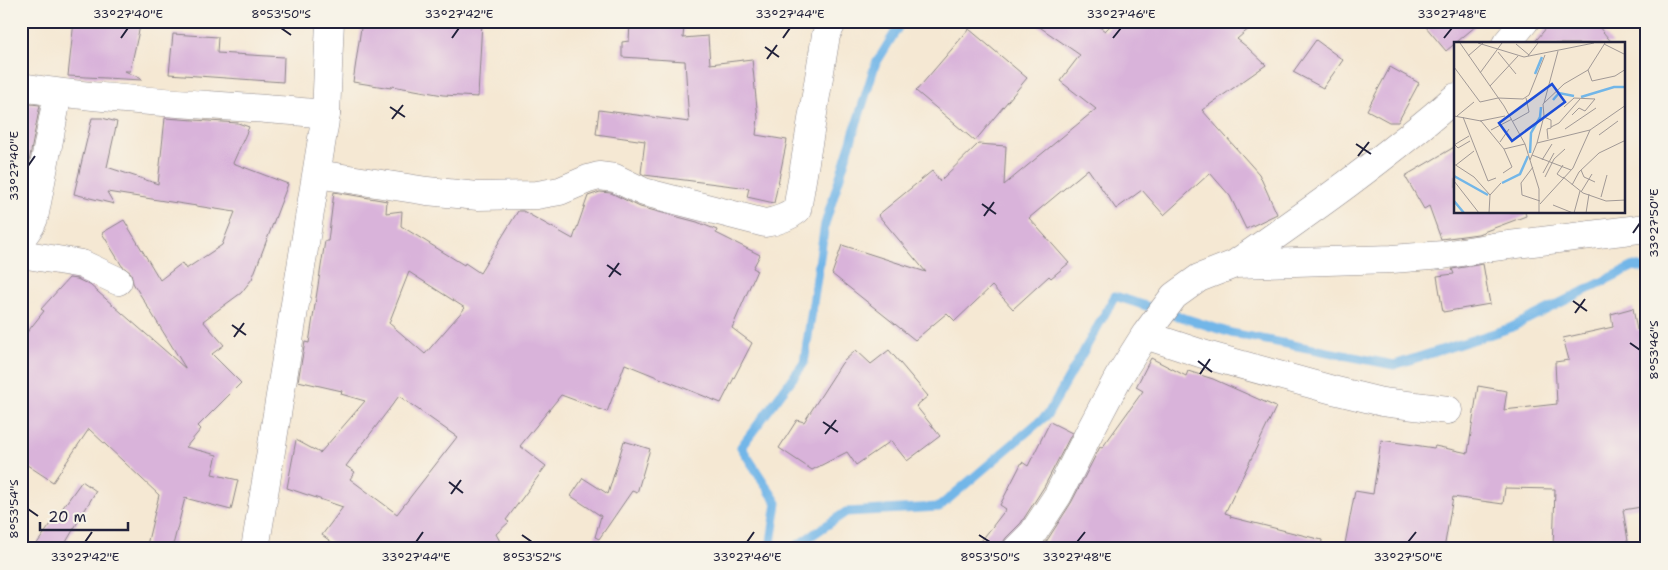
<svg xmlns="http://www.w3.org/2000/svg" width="1668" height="570" font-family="'Shantell Sans',sans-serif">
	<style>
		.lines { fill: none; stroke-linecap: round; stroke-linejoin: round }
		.stream { stroke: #72b6e8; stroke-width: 9 }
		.building { fill: #d9b3da; fill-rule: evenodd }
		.street-casing { stroke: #8c8587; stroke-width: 29 }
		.secondary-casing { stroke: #8c8587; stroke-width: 29 }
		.street { stroke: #fff; stroke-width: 28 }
		.secondary { stroke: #fff; stroke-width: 28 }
		.ticks { fill: none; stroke: #22223b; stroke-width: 2 }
		.inset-river { fill: none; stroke: #72b6e8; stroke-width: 2.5 }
		.inset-road { fill: none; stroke: #a19996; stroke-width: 1 }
		.view { fill: #1d4ed8; fill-opacity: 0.15; stroke: #1d4ed8; stroke-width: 2.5 }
		.inset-edge { fill: none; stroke: #22223b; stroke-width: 2.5 }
		.neatline { fill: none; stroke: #22223b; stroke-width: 2 }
		.ticks-label { font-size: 12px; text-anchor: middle; fill: #22223b }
	</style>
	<rect width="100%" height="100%" fill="#f7f3e8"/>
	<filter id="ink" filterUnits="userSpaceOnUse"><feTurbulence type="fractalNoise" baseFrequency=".02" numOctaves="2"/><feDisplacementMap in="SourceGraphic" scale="10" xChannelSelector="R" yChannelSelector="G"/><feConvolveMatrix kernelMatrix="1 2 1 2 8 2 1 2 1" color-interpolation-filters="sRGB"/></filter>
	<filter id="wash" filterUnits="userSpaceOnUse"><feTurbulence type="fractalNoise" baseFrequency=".0096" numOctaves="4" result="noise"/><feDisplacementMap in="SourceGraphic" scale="20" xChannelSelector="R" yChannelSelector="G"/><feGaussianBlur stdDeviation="1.12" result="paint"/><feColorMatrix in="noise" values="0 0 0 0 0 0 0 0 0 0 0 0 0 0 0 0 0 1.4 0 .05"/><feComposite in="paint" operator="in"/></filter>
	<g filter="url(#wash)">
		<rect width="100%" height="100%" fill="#f5e8d3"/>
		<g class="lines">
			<path class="stream" d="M 770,549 L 777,503 L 741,447 L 804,363 L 825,224 L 875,65 L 902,21
				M 792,549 L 846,512 L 939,507 L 1048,414 L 1115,296 L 1231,333 L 1394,365 L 1510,328 L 1634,266 L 1647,269"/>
		</g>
		<g id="blocks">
			<path class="building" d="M 74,21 L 96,21 L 96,23 L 140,26 L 130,71 L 125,71 L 142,79 L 142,80 L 68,76 Z
				M 362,21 L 482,21 L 478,97 L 443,95 L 392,86 L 391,88 L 353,82 Z
				M 1031,21 L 1091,21 L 1105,31 L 1115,21 L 1258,21 L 1237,39 L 1247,47 L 1266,65 L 1202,110 L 1259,174 L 1277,214 L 1246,229 L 1230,196 L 1210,173 L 1164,215 L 1142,190 L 1116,209 L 1088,169 L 1029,218 L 1069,263 L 1051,278 L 1049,276 L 1013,309 L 992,286 L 955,321 L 947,313 L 915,340 L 832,274 L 842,245 L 926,272 L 878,215 L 932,171 L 940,181 L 978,144 L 1006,146 L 1004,185 L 1096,109 L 1060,81 L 1080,55 Z
				M 1421,21 L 1482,21 L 1446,51 Z
				M 1552,21 L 1594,21 L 1613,44 L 1533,44 Z
				M 630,22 L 684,25 L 683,38 L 708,36 L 710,64 L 752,59 L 758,118 L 756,135 L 787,140 L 774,203 L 747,197 L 749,188 L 644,175 L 641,173 L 645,141 L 596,134 L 599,110 L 689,122 L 685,61 L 622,57 L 622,42 L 629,41 Z
				M 969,29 L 1027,78 L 975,141 L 916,91 Z
				M 173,34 L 218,37 L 217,53 L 284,57 L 283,82 L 169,74 Z
				M 1316,40 L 1343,60 L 1323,88 L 1293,72 Z
				M 1390,67 L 1419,83 L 1398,122 L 1389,122 L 1367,110 Z
				M 21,103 L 40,105 L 26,177 L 21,177 Z
				M 92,118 L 102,118 L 117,122 L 107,167 L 158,184 L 165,118 L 238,123 L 249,127 L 233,163 L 288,184 L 252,279 L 241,293 L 203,321 L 224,345 L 212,354 L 241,383 L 198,426 L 201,429 L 186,447 L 217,455 L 212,474 L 238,480 L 231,510 L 185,498 L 172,549 L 146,549 L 159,495 L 89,429 L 53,482 L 21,461 L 21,340 L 44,311 L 41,309 L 69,278 L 77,279 L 90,285 L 186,369 L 133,283 L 131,273 L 122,266 L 102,233 L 124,220 L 160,280 L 182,263 L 186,269 L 222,245 L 235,212 L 107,192 L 114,204 L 74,194 Z
				M 1456,146 L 1456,212 L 1525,212 L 1526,216 L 1478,234 L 1441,239 L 1429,206 L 1424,209 L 1405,176 Z
				M 334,192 L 387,201 L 386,213 L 402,211 L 401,226 L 464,265 L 465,263 L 480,273 L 518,211 L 523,211 L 573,239 L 588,196 L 600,192 L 611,193 L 640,207 L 697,222 L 717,230 L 716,233 L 760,255 L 753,268 L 757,270 L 732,328 L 752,343 L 721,403 L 625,364 L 607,412 L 561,395 L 520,446 L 546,466 L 506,520 L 509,522 L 496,534 L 504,549 L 341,549 L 322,535 L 343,507 L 287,488 L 296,440 L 320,453 L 365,401 L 341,394 L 342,391 L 298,381 L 305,342 L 309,343 L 325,241 L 328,241 ZM 409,272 L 465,308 L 425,354 L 389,323 ZM 399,396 L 457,437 L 397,514 L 350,479 L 355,472 L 346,466 Z
				M 1483,264 L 1490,304 L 1443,312 L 1437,276 L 1454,274 L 1452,269 Z
				M 1633,308 L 1637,330 L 1647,326 L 1647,506 L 1623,510 L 1628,541 L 1589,547 L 1589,549 L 1553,549 L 1555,489 L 1505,488 L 1503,504 L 1453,497 L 1444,549 L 1344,549 L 1355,491 L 1373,494 L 1381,440 L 1434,448 L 1435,446 L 1468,453 L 1478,386 L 1507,391 L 1504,410 L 1557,404 L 1555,362 L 1569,360 L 1563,338 L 1613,327 L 1611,314 Z
				M 856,350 L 871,364 L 889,350 L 928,396 L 916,406 L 940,436 L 907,461 L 891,441 L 856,465 L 847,452 L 812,470 L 779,448 L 797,420 L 804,422 L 842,363 Z
				M 1151,358 L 1186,376 L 1188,371 L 1213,379 L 1276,407 L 1225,513 L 1231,515 L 1230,517 L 1322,540 L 1321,549 L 1039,549 L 1046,542 L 1071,503 L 1100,447 L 1102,448 L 1143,391 L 1136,387 Z
				M 1050,422 L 1072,433 L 1044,487 L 1021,523 L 1006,538 L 1002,544 L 1002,549 L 975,549 L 1006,509 L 1000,505 L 1022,462 L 1028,466 Z
				M 624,441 L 650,449 L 637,493 L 632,491 L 599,539 L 595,537 L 601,516 L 571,496 L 583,478 L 608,494 Z
				M 82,481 L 96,491 L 62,549 L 33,549 Z"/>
		</g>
	</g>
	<g filter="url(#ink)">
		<use href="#blocks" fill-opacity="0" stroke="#8c8587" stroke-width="1"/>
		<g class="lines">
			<defs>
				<path id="street" d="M 1506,44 L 1525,21
					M 21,87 C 122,103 225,104 326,114
					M 317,174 L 427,191 L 478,196 L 537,195 L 560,191 L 588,179 L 599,176 L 615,178 L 644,192 L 765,223 C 778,221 787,218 797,210 L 826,35 L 833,21
					M 21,239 L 31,225 L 34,218 L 58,93
					M 21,254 L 82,264 L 118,281
					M 1235,264 C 1311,211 1386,158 1456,97
					M 1145,335 L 1206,355 L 1333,390 L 1382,402 L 1448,410
					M 1017,549 L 1033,533 L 1058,495 L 1091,429 L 1118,378 L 1145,335 L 1174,296 L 1199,278 L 1235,264 L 1392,259 L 1443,255 L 1493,247 L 1647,228"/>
				<path id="secondary" d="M 255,549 L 326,114 L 330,21"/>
			</defs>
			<use href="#street" class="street-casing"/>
			<use href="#secondary" class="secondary-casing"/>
			<use href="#street" class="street"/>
			<use href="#secondary" class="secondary"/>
		</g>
	</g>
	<path class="ticks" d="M 281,28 L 291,35M 121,38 L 128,28M 452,38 L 459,28M 783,38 L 790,28M 1113,38 L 1121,28M 1444,38 L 1452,28M 765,47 L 779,57M 767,59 L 777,45M 390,107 L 405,117M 392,119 L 403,105M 1356,144 L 1371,154M 1358,156 L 1369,142M 28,166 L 35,156M 982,204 L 996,214M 984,216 L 994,202M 1633,233 L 1640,223M 607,265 L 621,275M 609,277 L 619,263M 1573,301 L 1587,311M 1575,313 L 1585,299M 232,325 L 246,335M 234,337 L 244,323M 1630,343 L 1640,350M 1198,361 L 1212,372M 1200,374 L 1210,359M 823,422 L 838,432M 825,434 L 836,420M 449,482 L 463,493M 451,494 L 461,480M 28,509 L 38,516M 522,535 L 532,542M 979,535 L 990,542M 85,542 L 92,532M 416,542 L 423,532M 747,542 L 754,532M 1077,542 L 1085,532M 1408,542 L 1416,532"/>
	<g transform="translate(1454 42)">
		<rect width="171" height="171" fill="#f5e8d3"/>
		<path class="inset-river" d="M 81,32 L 88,15M 127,55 L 160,45 L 172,45M 99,58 L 105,51 L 120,54M 76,111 L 77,91 L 86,75 L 87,65M 0,134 L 34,153M 48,141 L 66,132 L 74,114M 0,159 L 10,171"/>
		<path class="inset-road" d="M 6,1 L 50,64 L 71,102 L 85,147 L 85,171M 24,1 L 70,15 L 140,1M 62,2 L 75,13M 150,2 L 172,13M 44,10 L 62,32M 14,14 L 29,1M 74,14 L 84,1M 0,25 L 26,60 L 44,56M 134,28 L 151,1M 26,31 L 48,1M 36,44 L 64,14M 44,56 L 69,57 L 75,53 L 91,13M 90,61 L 104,9M 110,65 L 120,56 L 141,57M 118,73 L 125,66 L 131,69 L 141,57M 0,74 L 27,79 L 50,107 L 71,102M 3,74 L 20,60M 9,75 L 34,139 L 42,136M 90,75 L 97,78 L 97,86 L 93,87 L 94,97M 26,79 L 51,74M 59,79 L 75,70 L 72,56M 97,85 L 105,81 L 126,57M 111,87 L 142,66M 37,88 L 58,77M 145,93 L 164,79M 46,100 L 55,87M 83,101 L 90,74 L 89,62 L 110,42 L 134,28 L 138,39 L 161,34 L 172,27M 0,103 L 15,94M 1,103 L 4,106 L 16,99M 78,113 L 117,128M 76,118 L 83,101 L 136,88 L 172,63M 88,118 L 98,102M 0,122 L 20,135 L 36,153 L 35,171M 2,123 L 20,109M 79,125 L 67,141 L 68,153 L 86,159M 127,128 L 130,135 L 141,140M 49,131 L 58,125 L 50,107M 89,131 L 100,111M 91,135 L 100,117 L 111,107M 109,135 L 129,151 L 152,159 L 172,158M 109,136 L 103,132 L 109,123M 0,139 L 25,171M 118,143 L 125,130 L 145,111 L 172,98M 127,150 L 138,132M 36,153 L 47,141M 147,155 L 153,133M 86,162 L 119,126 L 136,88M 99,163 L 119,171M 120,171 L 126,149M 132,171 L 135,152"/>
		<path class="view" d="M 98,42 L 111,60 L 58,99 L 45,81 Z"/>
		<rect width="171" height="171" class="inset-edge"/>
	</g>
	<rect width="1668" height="570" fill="none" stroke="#f7f3e8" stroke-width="55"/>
	<path d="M40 522v8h88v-8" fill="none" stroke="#22223b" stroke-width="2.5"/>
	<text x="48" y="522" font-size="15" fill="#22223b" stroke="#f7f3e8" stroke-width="4" paint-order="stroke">20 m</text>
	<rect x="28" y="28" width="1612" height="514" class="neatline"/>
	<g class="ticks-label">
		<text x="128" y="18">33°27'40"E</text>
		<text x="281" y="18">8°53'50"S</text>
		<text x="459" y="18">33°27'42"E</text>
		<text x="790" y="18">33°27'44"E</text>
		<text x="1121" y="18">33°27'46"E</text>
		<text x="1452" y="18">33°27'48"E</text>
		<text transform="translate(14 166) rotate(-90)" y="4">33°27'40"E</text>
		<text transform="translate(1654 223) rotate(-90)" y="4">33°27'50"E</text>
		<text transform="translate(1654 350) rotate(-90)" y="4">8°53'46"S</text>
		<text transform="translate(14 509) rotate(-90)" y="4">8°53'54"S</text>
		<text x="85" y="561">33°27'42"E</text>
		<text x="416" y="561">33°27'44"E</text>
		<text x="532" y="561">8°53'52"S</text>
		<text x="747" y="561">33°27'46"E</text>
		<text x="990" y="561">8°53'50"S</text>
		<text x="1077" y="561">33°27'48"E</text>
		<text x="1408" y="561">33°27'50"E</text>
	</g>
</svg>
